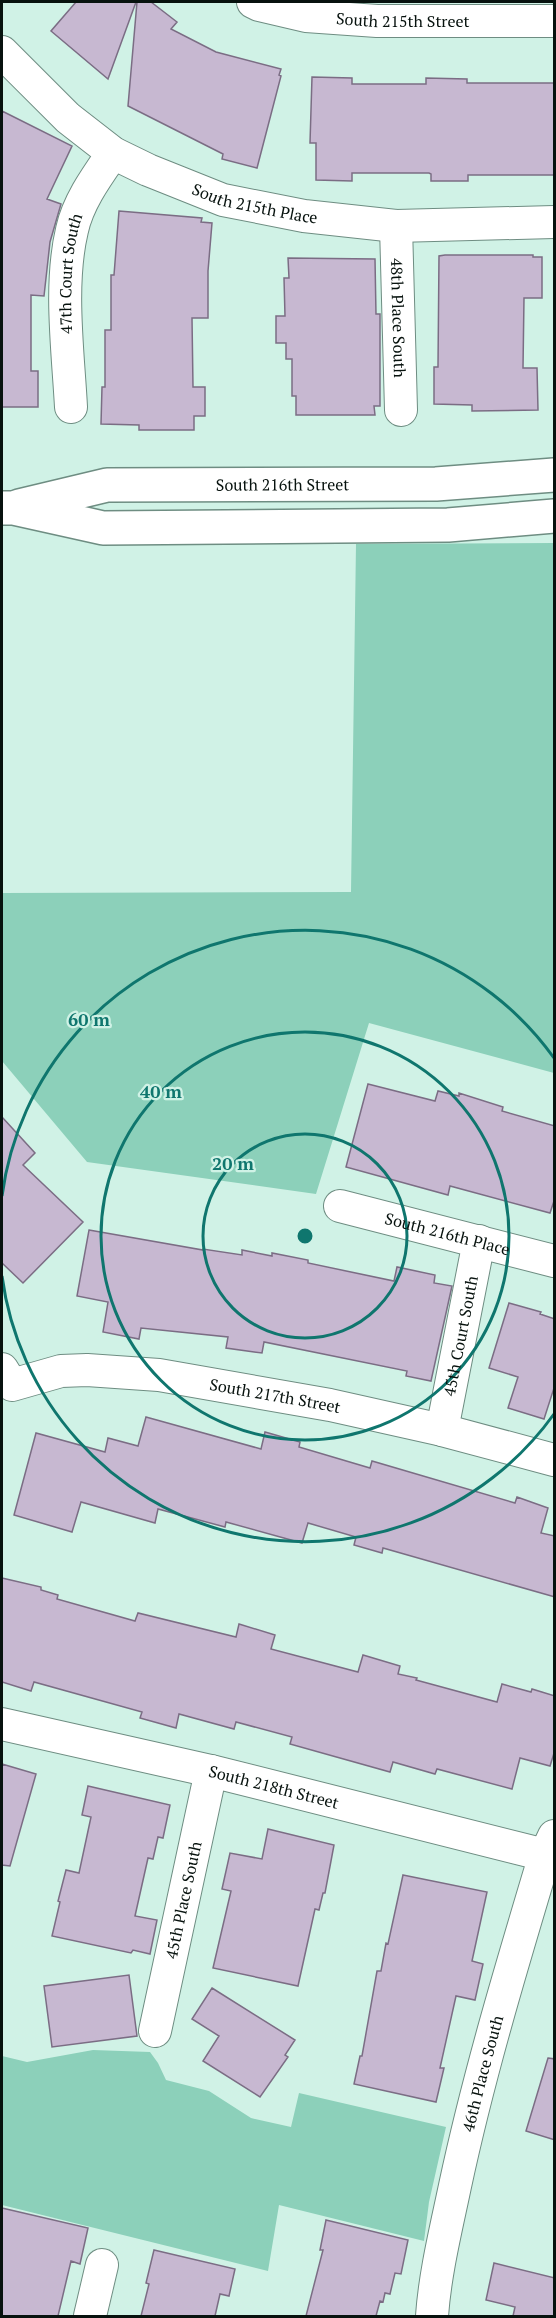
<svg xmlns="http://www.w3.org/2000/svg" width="556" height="2318" font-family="'PT Serif',serif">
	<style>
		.green { fill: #8cd0ba }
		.building { fill: #c7b8d1; stroke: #7b6d84; stroke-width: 1.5 }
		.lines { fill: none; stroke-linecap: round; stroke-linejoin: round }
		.minor-casing { stroke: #6e8d82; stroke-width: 34 }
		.tertiary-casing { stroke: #6e8d82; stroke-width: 36 }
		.minor { stroke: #fff; stroke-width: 32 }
		.tertiary { stroke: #fff; stroke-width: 33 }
		.ring { fill: none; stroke: #0f766e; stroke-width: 3 }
		.labels { text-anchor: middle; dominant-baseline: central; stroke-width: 4.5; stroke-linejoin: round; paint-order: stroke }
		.street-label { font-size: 16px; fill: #07120e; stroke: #d0f2e6 }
		.centre { fill: #0f766e; stroke: #d0f2e6; stroke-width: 3 }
		.ring-label { font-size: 18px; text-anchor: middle; font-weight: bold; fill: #0f766e; stroke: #d0f2e6; stroke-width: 4.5; stroke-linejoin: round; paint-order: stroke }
	</style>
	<rect width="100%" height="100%" fill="#d0f2e6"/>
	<path class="green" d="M 554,543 L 554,1073 L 369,1023 L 316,1194 L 87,1162 L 2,1061 L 2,893 L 351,892 L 356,544 Z
		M 93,2050 L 150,2052 L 158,2063 L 166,2080 L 209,2091 L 251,2118 L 291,2127 L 299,2093 L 446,2127 L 429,2202 L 424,2241 L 279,2205 L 268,2271 L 2,2205 L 2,2056 L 27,2062 Z"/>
	<path class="building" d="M 76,2 L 136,2 L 108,79 L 51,31 Z
		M 137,2 L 151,2 L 177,22 L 171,29 L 216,52 L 281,69 L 279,75 L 281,76 L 257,168 L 222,159 L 223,154 L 128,106 Z
		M 312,77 L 352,78 L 352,84 L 426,84 L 426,78 L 467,79 L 467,83 L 555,83 L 555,175 L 468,175 L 468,181 L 431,181 L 431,174 L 429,173 L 352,173 L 352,181 L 316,180 L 316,143 L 310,143 Z
		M 2,111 L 72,146 L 47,199 L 61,204 L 50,242 L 44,296 L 31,295 L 31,371 L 38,371 L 38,407 L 2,407 Z
		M 119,211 L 202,218 L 201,222 L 212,223 L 208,271 L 208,318 L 192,318 L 193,387 L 205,387 L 205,416 L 194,416 L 194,430 L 139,430 L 139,425 L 101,424 L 102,387 L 105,387 L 105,330 L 111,330 L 111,275 L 114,275 Z
		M 445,255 L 533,255 L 533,257 L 542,257 L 542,298 L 524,298 L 523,368 L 537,368 L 538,410 L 472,411 L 472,405 L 434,404 L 434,367 L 438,367 L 439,256 Z
		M 288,258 L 375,259 L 376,314 L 380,314 L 380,406 L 374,406 L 375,415 L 296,415 L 296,396 L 292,396 L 292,359 L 286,359 L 286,343 L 276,343 L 276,316 L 285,316 L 284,278 L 289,278 Z
		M 368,1084 L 435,1101 L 438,1091 L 459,1096 L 459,1093 L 503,1107 L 502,1111 L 555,1126 L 555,1198 L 550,1213 L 450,1186 L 448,1195 L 346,1167 Z
		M 2,1117 L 35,1153 L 23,1165 L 83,1222 L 23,1283 L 2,1263 Z
		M 89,1230 L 203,1250 L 203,1249 L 242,1255 L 242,1250 L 272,1256 L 272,1253 L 308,1260 L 308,1263 L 394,1281 L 397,1267 L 435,1275 L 434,1283 L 452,1286 L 431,1381 L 406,1376 L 407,1371 L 264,1342 L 262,1353 L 226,1348 L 228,1337 L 141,1328 L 139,1339 L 103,1332 L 108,1302 L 77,1296 Z
		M 509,1303 L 541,1312 L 540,1314 L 555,1319 L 555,1385 L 544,1419 L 508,1408 L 518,1377 L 489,1368 Z
		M 146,1417 L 261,1449 L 265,1432 L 300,1442 L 299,1447 L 370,1468 L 372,1461 L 515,1503 L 517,1497 L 548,1508 L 541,1533 L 555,1536 L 555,1597 L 383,1548 L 382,1553 L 354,1545 L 356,1537 L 308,1523 L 302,1543 L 226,1522 L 225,1527 L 158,1509 L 155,1523 L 81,1502 L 72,1532 L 14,1515 L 36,1433 L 105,1452 L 108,1438 L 138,1446 Z
		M 2,1578 L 41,1587 L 41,1590 L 58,1595 L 57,1599 L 135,1621 L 138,1613 L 236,1637 L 239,1624 L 275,1635 L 271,1649 L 358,1672 L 363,1655 L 400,1666 L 398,1674 L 417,1678 L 416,1680 L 497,1702 L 502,1684 L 531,1692 L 532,1689 L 555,1696 L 555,1750 L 550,1766 L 520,1758 L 512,1789 L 437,1769 L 435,1774 L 393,1762 L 390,1772 L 290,1744 L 292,1737 L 236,1722 L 234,1729 L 179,1714 L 176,1728 L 140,1718 L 142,1712 L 34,1682 L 31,1691 L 2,1682 Z
		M 2,1764 L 36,1774 L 10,1866 L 2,1865 Z
		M 88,1786 L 170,1805 L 163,1838 L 158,1837 L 153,1859 L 148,1858 L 135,1916 L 157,1920 L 150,1954 L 133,1950 L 131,1953 L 52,1936 L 60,1902 L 58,1901 L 66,1870 L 79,1873 L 91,1817 L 82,1815 Z
		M 268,1829 L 334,1845 L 325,1893 L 323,1893 L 319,1910 L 315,1909 L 298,1986 L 213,1968 L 231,1891 L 222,1889 L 230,1853 L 262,1859 Z
		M 403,1875 L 487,1892 L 472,1961 L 483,1964 L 475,2000 L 456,1996 L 440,2068 L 444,2068 L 436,2102 L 354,2084 L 360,2056 L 362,2056 L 377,1971 L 381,1971 L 386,1943 L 388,1944 Z
		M 129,1975 L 137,2036 L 52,2047 L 44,1986 Z
		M 212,1988 L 295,2040 L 285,2055 L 288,2057 L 260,2097 L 203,2061 L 219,2036 L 192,2019 Z
		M 548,2058 L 555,2059 L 555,2140 L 526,2131 Z
		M 2,2208 L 88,2228 L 80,2264 L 71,2261 L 58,2316 L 2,2316 Z
		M 326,2220 L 408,2240 L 401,2274 L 395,2273 L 390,2294 L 385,2293 L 383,2302 L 380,2301 L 376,2316 L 306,2316 L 323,2250 L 320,2250 Z
		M 154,2250 L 235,2269 L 229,2296 L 220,2294 L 215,2316 L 141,2316 L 149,2284 L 146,2283 Z
		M 494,2263 L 555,2278 L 555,2316 L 513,2316 L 515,2307 L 486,2300 Z"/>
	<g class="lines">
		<defs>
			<g id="minor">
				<path id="s1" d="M 253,2 L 259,5 L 306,16 L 377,21 L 554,21"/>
				<path id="s2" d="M 2,52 L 68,118 L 113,153 L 148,170 L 223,200 L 304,216 L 396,226 L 554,222"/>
				<path id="s3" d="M 396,226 L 401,410"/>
				<path id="s4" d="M 71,407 C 68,351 59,285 72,230 C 78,202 97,176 113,153"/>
				<path id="s5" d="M 340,1206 L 554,1261"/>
				<path id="s6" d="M 2,1369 L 12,1385 L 61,1371 L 87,1370 L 159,1375 L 330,1405 L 442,1430 L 554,1460"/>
				<path id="s7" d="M 442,1430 L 479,1241"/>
				<path id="s8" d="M 2,1724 L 211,1771 L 545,1855"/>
				<path id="s9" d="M 155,2031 L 211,1771"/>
				<path d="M 90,2316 L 102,2265"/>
				<path id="s10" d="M 432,2316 C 435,2273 446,2229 455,2186 C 479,2074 512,1965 545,1855 L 554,1836"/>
			</g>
			<g id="tertiary">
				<path id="s11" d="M 19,506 L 107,485 L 436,484 L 554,475"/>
				<path d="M 2,508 L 13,508 L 103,528 L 448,525 L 554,516"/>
			</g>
		</defs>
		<use href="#minor" class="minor-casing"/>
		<use href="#tertiary" class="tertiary-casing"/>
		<use href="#minor" class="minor"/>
		<use href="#tertiary" class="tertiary"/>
	</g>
	<g class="ring">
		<circle cx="305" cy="1236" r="102"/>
		<circle cx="305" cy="1236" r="204"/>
		<path d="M554 1414A306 306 0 0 1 2 1276M2 1196A306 306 0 0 1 554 1058"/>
	</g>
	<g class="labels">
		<g class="street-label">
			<text stroke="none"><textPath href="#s1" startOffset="152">South 215th Street</textPath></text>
			<text stroke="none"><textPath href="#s2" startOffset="302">South 215th Place</textPath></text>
			<text stroke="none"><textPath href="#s4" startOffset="134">47th Court South</textPath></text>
			<text stroke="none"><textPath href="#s3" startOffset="92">48th Place South</textPath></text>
			<text stroke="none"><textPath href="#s11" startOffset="266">South 216th Street</textPath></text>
			<text stroke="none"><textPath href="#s5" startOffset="111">South 216th Place</textPath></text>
			<text stroke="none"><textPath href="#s7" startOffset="96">45th Court South</textPath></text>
			<text stroke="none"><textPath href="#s6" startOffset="286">South 217th Street</textPath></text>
			<text stroke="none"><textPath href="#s8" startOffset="279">South 218th Street</textPath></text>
			<text stroke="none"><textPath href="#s9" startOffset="134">45th Place South</textPath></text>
			<text stroke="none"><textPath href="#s10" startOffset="248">46th Place South</textPath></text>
		</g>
	</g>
	<circle cx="305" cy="1236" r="9" class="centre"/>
	<g class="ring-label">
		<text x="89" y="1026">60 m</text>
		<text x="161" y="1098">40 m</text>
		<text x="233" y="1170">20 m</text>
	</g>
	<rect width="556" height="2318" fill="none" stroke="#07120e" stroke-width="6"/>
</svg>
